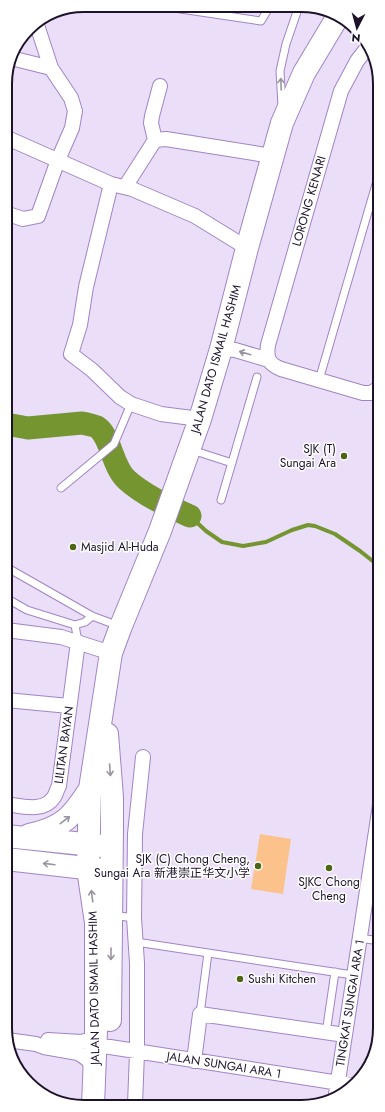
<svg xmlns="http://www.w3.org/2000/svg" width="385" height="1112" font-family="Jost,'Noto Sans SC',sans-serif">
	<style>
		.green { fill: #fbc38b }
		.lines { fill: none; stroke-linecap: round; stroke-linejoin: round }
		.stream { stroke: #749530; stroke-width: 4 }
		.river { stroke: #749530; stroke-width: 23 }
		.service-casing { stroke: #a284c4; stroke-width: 9 }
		.minor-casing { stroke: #a284c4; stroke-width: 16 }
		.primary-casing { stroke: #a284c4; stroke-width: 24 }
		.service { stroke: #fff; stroke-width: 7 }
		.minor { stroke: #fff; stroke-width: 14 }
		.primary { stroke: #fff; stroke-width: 22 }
		.oneway { stroke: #9a94a0 }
		.poi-dot { fill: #4d6615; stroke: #fff; stroke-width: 1.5 }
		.labels { text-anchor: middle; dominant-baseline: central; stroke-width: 3; stroke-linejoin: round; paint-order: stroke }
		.street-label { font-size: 12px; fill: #1e122b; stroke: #fff }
		.poi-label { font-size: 12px; fill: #1e122b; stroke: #fff; text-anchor: end }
		.rim { fill: none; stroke: #1e122b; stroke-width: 2 }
	</style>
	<rect width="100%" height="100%" fill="#eadef9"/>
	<path class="green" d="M 260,834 L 291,839 L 283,894 L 251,889 Z"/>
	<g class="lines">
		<path class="stream" d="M 190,516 L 206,531 L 222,542 L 243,546 L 266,542 L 292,530 L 308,525 L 315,526 L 335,534 L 360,551 L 379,566"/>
		<path class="river" d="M 6,424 L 28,428 L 82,423 C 87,424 92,425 97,427 C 111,436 112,467 127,480 C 145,496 168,506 190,516"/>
		<defs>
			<path id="service" d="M 167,6 L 174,8 L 261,21 L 270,6
				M 282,106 L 280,71 L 286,44 L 299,6
				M 319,380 L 379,174
				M 192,450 L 232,463
				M 61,488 L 114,444 L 131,404
				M 221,500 L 257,377
				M 6,567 L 92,616 L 119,626
				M 6,598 L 27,610 L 75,625 L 85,622 L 92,616
				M 75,625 L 78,642
				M 112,915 L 134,918
				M 359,938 L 380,941
				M 136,942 L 353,975
				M 200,1014 L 208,953
				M 326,1033 L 335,972"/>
			<path id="minor" d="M 367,48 L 357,61 L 341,91 L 268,345 C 266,359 269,364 281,369 L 363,393 L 371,393 L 379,388
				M 11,58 L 51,68
				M 5,137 L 111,184 L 132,189 L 195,216 L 247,248
				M 155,140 L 166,139 L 272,156
				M 111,184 L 86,287 L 80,325 L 71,354 L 92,370 L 120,397 L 131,404 L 161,414 L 200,419
				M 125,187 L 155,140 L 151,123 L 152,116 L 160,86
				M 5,213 L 23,219 L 38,216 L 58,160 L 72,128 L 75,111 L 71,98 L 51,68 L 36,22
				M 221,349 L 235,350 L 269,360
				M 6,630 L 61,637 L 111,653
				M 6,700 L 69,706
				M 6,804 C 21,806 44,813 54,797 C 56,794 57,789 59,786 L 78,642
				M 7,1040 L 36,1044 L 44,1047 L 78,1053 L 87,1059 L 95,1070
				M 48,1040 L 81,1042 L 89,1040 L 96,1031
				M 95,1046 L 110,1047 L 352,1085
				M 194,1061 L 200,1014 L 345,1035
				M 336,1094 L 380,805
				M 135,1105 L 137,1052 L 137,963 L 134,918 L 135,834 L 143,757"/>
			<path id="primary" d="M 107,734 L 112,797 L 112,830 L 110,1020
				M 29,835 C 63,828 72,817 90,789
				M 6,836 L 103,846
				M 6,859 L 103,870
				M 93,1105 L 96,1031 L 96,923 L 88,869 L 90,789 L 111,653 L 121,626 L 160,531 L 200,419 L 221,349 L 247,248 L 282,123 L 304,73 L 337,18"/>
		</defs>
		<use href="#service" class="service-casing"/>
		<use href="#minor" class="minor-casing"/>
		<use href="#primary" class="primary-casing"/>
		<use href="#service" class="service"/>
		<use href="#minor" class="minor"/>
		<use href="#primary" class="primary"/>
	</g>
	<defs><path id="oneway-shaft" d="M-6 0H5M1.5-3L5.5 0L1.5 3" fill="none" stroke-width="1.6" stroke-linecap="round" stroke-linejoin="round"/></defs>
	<g class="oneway">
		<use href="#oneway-shaft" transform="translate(281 84) rotate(-92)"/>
		<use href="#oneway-shaft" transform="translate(245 353) rotate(-164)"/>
		<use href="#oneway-shaft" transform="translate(110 770) rotate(86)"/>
		<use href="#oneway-shaft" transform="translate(65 820) rotate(-37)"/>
		<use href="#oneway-shaft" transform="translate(49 864) rotate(-173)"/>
		<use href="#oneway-shaft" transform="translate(92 896) rotate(-98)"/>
		<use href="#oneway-shaft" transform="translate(111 954) rotate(90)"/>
	</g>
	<g class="poi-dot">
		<circle cx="344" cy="456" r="4"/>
		<circle cx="73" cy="547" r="4"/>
		<circle cx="258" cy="866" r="4"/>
		<circle cx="329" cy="868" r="4"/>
		<circle cx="240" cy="979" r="4"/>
	</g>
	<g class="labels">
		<g class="street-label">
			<text transform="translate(309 201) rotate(-74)">LORONG KENARI</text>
			<text transform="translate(216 359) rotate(-74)">JALAN DATO ISMAIL HASHIM</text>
			<text transform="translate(64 745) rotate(-82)">LILITAN BAYAN</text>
			<text transform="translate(94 988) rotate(-91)">JALAN DATO ISMAIL HASHIM</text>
			<text transform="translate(350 1003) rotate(-81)">TINGKAT SUNGAI ARA 1</text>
			<text transform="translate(224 1065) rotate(9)">JALAN SUNGAI ARA 1</text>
		</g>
		<g class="poi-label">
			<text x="336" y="449">SJK (T)<tspan x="336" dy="14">Sungai Ara</tspan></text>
			<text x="81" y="547" text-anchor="start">Masjid Al-Huda</text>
			<text x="250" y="859">SJK (C) Chong Cheng,<tspan x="250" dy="14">Sungai Ara 新港崇正华文小学</tspan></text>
			<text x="329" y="882" text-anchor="middle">SJKC Chong<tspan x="329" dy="14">Cheng</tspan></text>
			<text x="248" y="979" text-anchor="start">Sushi Kitchen</text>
		</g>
	</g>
	<path d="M0 0H385V1112H0ZM84 12H301A72 72 0 0 1 373 84V1028A72 72 0 0 1 301 1100H84A72 72 0 0 1 12 1028V84A72 72 0 0 1 84 12Z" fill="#fff" fill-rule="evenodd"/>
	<path class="rim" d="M84 12H301A72 72 0 0 1 373 84V1028A72 72 0 0 1 301 1100H84A72 72 0 0 1 12 1028V84A72 72 0 0 1 84 12Z"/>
	<g transform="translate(357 28) rotate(186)" stroke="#ffffff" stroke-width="3" paint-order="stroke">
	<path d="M0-3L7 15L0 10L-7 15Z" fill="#1e122b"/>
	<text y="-6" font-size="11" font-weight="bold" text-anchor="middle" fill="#1e122b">N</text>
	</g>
</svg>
